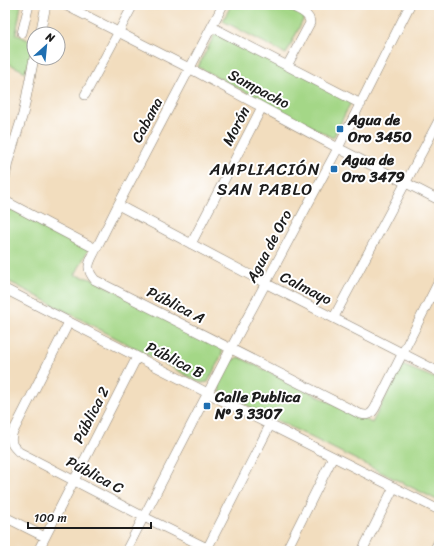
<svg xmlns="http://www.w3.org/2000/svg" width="444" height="556" font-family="Sriracha,sans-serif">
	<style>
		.green { fill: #a4d787; stroke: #607a52 }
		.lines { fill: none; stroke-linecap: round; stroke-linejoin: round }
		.minor-casing { stroke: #877c6d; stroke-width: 10 }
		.minor { stroke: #fff; stroke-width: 9 }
		.poi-dot { fill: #1f6fb2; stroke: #fff; stroke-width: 1.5 }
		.labels { text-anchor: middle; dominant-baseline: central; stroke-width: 4; stroke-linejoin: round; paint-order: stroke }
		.street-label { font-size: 15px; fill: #1c1c1c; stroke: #fff }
		.poi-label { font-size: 15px; font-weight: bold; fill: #1c1c1c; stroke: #fff; text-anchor: start }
		.quarter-label { font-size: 17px; letter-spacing: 1px; fill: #1c1c1c; stroke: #fff }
	</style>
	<rect width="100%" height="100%" fill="#fff"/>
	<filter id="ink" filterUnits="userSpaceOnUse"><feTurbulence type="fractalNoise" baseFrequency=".025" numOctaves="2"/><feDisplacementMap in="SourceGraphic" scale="8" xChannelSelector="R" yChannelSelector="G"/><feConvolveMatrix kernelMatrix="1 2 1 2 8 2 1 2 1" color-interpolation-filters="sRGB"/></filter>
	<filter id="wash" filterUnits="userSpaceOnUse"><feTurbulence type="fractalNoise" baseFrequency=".012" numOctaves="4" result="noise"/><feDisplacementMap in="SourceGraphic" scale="16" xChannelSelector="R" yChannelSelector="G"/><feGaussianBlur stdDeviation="0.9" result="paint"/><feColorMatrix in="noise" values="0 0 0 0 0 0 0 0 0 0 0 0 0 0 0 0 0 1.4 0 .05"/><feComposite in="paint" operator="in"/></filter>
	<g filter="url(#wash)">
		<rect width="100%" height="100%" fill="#f2ddbe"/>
		<path class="green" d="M 5,5 L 21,5 L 16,34 L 34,43 L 34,46 L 26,72 L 5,62 Z
			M 231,5 L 283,5 L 305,16 L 286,54 L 223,21 Z
			M 217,30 L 352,100 L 333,138 L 198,67 Z
			M 5,210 L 14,210 L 89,248 L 75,275 L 95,280 L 222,348 L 222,354 L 208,382 L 201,383 L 16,285 L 5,280 Z
			M 239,357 L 372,423 L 402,365 L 439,380 L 439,501 L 220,392 L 219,384 L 230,361 Z"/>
	</g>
	<g filter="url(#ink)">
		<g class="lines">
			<defs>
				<path id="minor" d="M 65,5 L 189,68 L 338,148 L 439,200
					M 212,27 L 361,104
					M 22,33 L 29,5
					M 40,34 L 46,5
					M 287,66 L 310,23 C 310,13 297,9 289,5
					M 85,95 L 133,5
					M 5,178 L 8,162 L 23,114 L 34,58
					M 5,201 L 96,249 C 90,262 84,267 95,280 L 360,414 C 368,416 371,415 375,408 L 439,281
					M 118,205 L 265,283 L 439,372
					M 191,244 L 262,107
					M 96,249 L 118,205 L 223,5
					M 5,289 L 270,425 L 439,510
					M 334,317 L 439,120
					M 69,322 L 12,434 C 10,444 13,446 19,452 L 144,517 L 213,551
					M 5,517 L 45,537
					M 38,551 L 137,357
					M 126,551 L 231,348 L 338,148 L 410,5
					M 206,551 L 270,425
					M 286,551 L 333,457
					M 362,551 L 394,487
					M 434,551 L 439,541"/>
			</defs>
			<use href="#minor" class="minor-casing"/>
			<use href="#minor" class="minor"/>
		</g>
	</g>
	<g class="poi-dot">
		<rect x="336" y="125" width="8" height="8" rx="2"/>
		<rect x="330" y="165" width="8" height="8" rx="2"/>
		<rect x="203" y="402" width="8" height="8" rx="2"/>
	</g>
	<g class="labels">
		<g class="street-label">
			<text transform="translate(259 89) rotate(28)">Sampacho</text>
			<text transform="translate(147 120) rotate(-62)">Cabana</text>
			<text transform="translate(236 126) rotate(-63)">Morón</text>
			<text transform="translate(269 246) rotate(-62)">Agua de Oro</text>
			<text transform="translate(306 288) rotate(27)">Calmayo</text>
			<text transform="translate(176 305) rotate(27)">Pública A</text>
			<text transform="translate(175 360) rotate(27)">Pública B</text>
			<text transform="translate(91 415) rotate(-63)">Pública 2</text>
			<text transform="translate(95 475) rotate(28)">Pública C</text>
		</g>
		<g class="poi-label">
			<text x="348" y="120">Agua de<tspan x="348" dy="17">Oro 3450</tspan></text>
			<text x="342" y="160">Agua de<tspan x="342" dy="17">Oro 3479</tspan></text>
			<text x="215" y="397">Calle Publica<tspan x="215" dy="17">Nº 3 3307</tspan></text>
		</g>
		<g class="quarter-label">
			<text x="265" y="169">AMPLIACIÓN<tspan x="265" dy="20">SAN PABLO</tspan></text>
		</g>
	</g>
	<rect width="444" height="556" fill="none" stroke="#fff" stroke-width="20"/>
	<g transform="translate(46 46) rotate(27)"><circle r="19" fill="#ffffff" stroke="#a4a4a4"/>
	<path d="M0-3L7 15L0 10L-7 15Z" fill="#1f6fb2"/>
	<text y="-6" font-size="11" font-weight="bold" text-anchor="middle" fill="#1c1c1c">N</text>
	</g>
	<path d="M28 522v6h123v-6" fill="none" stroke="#1c1c1c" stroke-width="2"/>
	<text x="34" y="522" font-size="12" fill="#1c1c1c" stroke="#ffffff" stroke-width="3" paint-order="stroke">100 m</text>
</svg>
